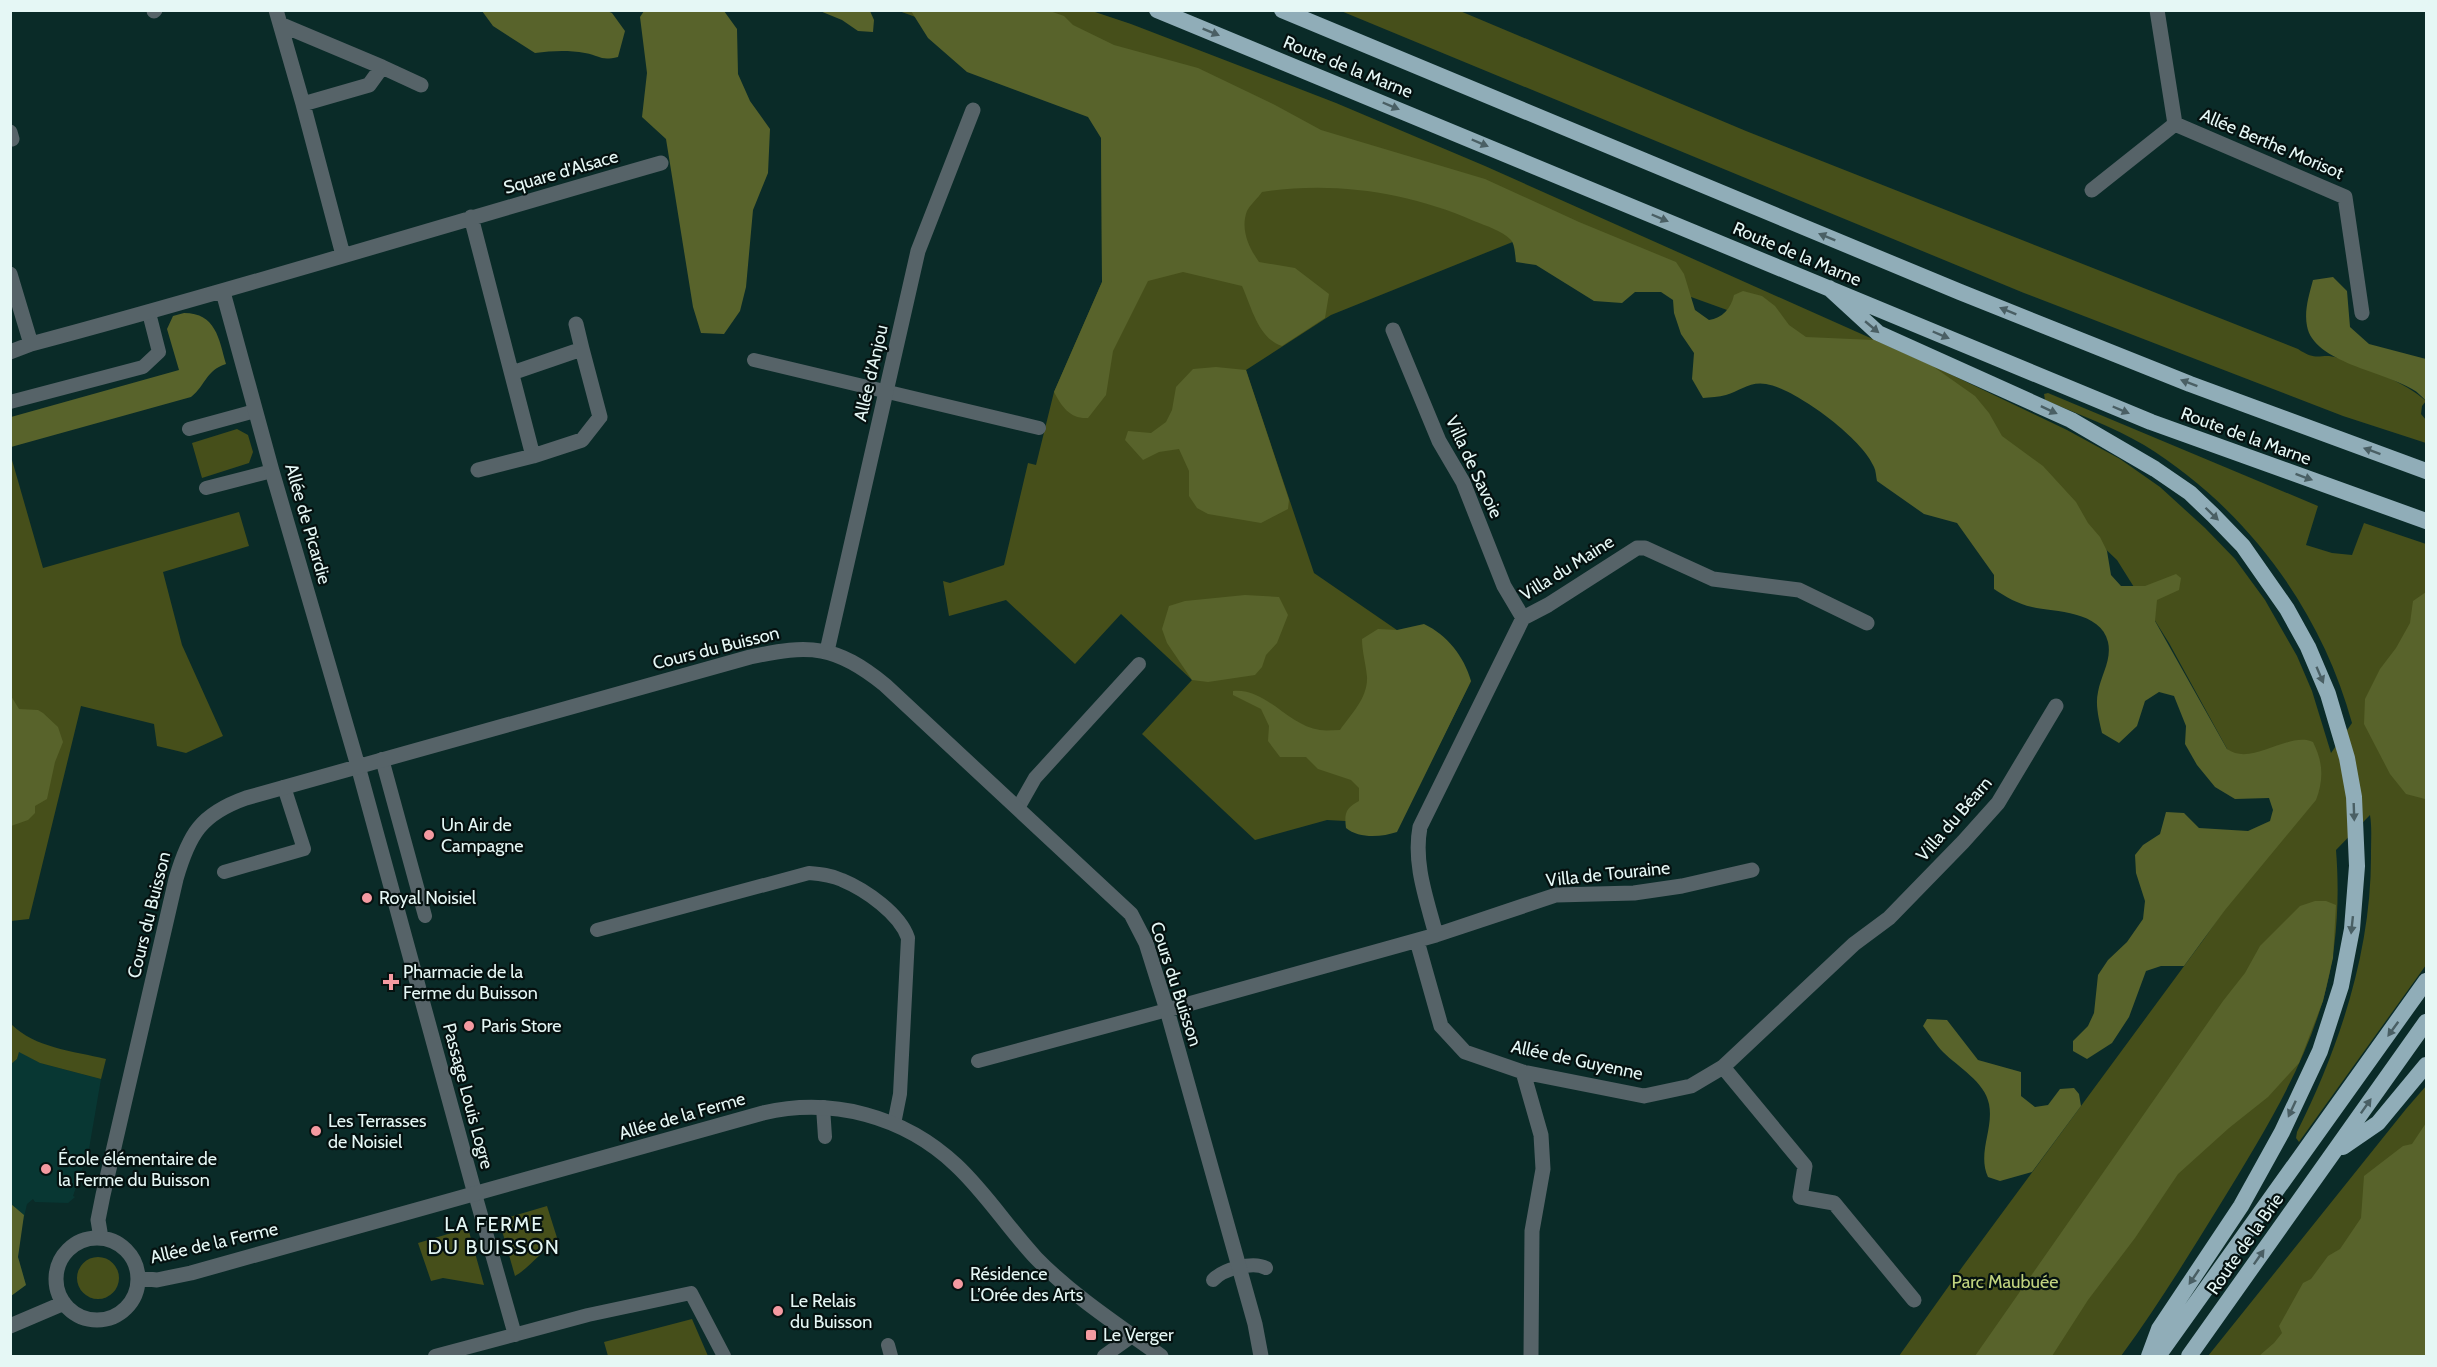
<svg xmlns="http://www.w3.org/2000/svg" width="2437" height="1367" font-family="Cabin,sans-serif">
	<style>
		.built { fill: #083733 }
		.green { fill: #464f1a }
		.forest { fill: #58632b }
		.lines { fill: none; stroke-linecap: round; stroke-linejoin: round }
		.service { stroke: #566368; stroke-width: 14 }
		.pedestrian { stroke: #566368; stroke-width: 15 }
		.minor { stroke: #566368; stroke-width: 15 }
		.trunk { stroke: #90adb8; stroke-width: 16 }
		.oneway { fill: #4a5f64 }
		.poi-dot { fill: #f49aa1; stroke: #051110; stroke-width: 2 }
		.labels { text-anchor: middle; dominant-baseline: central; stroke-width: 4.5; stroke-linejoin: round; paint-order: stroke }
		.street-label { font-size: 18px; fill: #e5f7f5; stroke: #051110 }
		.poi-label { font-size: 18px; fill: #e5f7f5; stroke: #051110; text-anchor: start }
		.park-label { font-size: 18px; fill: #c1d37f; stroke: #051110 }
		.neighbourhood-label { font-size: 20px; letter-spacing: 1.5px; fill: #e5f7f5; stroke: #051110 }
	</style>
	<rect width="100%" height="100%" fill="#0a2b28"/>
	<path class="built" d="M 19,1051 L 40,1063 L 101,1079 L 89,1149 L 73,1196 L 75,1197 L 68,1203 L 35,1202 L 33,1199 L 27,1204 L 19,1239 L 18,1257 L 26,1285 L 11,1296 L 10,1064 L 17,1059 Z"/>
	<path class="green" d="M 899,11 L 1092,11 L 1131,24 L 1336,103 L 1485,166 L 1931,365 L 2067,430 L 2120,459 L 2160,487 L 2205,528 L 2235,559 L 2265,600 L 2297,656 L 2312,691 L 2331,753 L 2352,723 C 2321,609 2245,507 2144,445 C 2113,427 2078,414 2045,400 L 2044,394 L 2048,393 L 2318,506 L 2306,545 L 2332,553 L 2352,555 L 2364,523 L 2426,544 L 2426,965 L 2299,1142 L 2296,1138 L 2297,1132 C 2340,1046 2372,949 2371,852 C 2371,840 2372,827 2370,815 L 2336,850 C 2340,899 2337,953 2323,1000 C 2302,1072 2260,1139 2221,1203 C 2189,1255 2157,1307 2121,1356 L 1899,1356 L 1963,1266 L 2204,939 L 2298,803 L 2237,767 L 2169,643 L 2117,560 L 2053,499 L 1752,319 L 1525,237 L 1331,315 L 1246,370 L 1314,573 L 1471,681 L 1400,824 L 1327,820 L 1255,840 L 1142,734 L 1192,680 L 1121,614 L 1075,664 L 1006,600 L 949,616 L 943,581 L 950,583 L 1004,565 L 1028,463 L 1036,465 L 1054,392 L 1102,282 L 1101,84 Z
		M 1341,11 L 1460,11 L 1746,131 L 2298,349 C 2319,363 2320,352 2338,358 C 2366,367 2405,382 2426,401 L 2422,406 L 2421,414 L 2426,420 L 2426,443 L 2343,416 L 2024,293 Z
		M 237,429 L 248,435 L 253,452 L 249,463 L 202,478 L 192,443 Z
		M 10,453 L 43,568 L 239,512 L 249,546 L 163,572 L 182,645 L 223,736 L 186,753 L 157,746 L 154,724 L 81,706 L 29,919 L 11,921 Z
		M 11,1024 C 35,1048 73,1051 106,1059 L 101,1079 L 40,1063 L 19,1052 L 17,1059 L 11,1064 Z
		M 2426,1086 L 2426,1356 L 2208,1356 L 2406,1109 Z
		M 547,1206 L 559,1244 C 541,1249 531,1267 515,1276 L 499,1220 Z
		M 468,1228 L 484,1285 L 443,1278 L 431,1281 L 418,1243 Z
		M77 1278a21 21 0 1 1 42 0a21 21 0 1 1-42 0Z
		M 692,1319 L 708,1356 L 608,1356 L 604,1342 Z"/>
	<path class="forest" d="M 1047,10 L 1064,16 L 1073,25 L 1114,45 L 1198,68 L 1275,105 L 1321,130 L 1485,179 L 1579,222 L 1676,262 L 1684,274 L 1695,310 L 1709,320 C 1722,318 1731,309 1734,295 L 1743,291 L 1762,296 L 1775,306 L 1789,325 L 1806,337 L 1874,340 L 1931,365 L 1975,396 L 1989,413 L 2002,436 L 2043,466 L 2076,502 L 2088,523 L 2100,537 L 2107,551 L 2111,575 L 2121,586 L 2145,586 L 2176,574 L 2181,578 L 2179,590 L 2157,600 L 2155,621 L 2227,749 C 2252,767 2288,731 2313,742 C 2323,762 2324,779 2316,800 L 2225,910 L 2184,966 L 2161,966 L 2146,971 L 2129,1017 L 2112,1043 L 2087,1059 L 2073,1051 L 2073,1041 L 2088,1026 L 2094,1013 L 2098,975 L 2108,960 L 2127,942 L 2143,919 L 2145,901 L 2136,873 L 2135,855 L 2143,845 L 2160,834 L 2166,812 L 2184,813 L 2199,828 L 2248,831 L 2270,821 L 2273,810 L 2269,798 L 2235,799 L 2215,787 L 2197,765 L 2185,744 L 2186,726 L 2174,696 L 2159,692 L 2145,701 L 2137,726 L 2119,743 L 2102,733 C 2099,720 2095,705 2098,692 C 2101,675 2112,660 2108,642 C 2101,611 2055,612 2032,607 C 2018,604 2006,597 1994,589 L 1994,575 L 1957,523 L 1924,514 L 1877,481 C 1876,477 1876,471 1874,467 C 1863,439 1796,389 1766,384 C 1750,381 1740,391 1726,395 C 1719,397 1710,397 1703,398 L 1692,379 L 1694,353 L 1681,334 L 1674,313 L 1673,300 L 1661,292 L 1635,292 L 1622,303 L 1594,301 L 1536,265 L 1516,262 C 1515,255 1515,245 1511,240 C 1501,230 1486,226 1474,221 C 1408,192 1333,181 1262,192 C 1258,198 1250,205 1247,211 C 1240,229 1249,248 1259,262 L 1295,268 L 1329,294 L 1325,318 L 1282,346 C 1258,338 1252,308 1242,286 L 1183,272 L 1148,281 L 1113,351 L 1106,395 L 1088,418 C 1070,419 1062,407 1054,392 L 1102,282 L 1101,138 L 1088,117 L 967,72 L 928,38 L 911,11 Z
		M 482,11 L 607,11 L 612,13 L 625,31 L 618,57 C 600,61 601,56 585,53 C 567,50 552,51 535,53 L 493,26 Z
		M 644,11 L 724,11 L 737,29 L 738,74 L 750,101 L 770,129 L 768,173 L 753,210 L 746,287 L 740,311 L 724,334 L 701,333 L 693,307 L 666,139 L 642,117 L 647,73 L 640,17 Z
		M 820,11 L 870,11 L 874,20 L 873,32 L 858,31 L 842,20 Z
		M 2333,277 L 2347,291 L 2350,327 L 2369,344 L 2426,359 L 2426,401 C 2422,397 2418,392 2412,389 C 2385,372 2313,362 2307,326 C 2304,311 2309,295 2313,280 Z
		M 184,313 C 216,313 219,339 226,364 C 206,370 206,385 191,397 L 11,447 L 11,417 L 179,370 L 167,329 L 173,316 Z
		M 1216,367 L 1246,370 L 1289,500 L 1288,509 L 1261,523 L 1208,514 L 1197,508 L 1189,496 L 1189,471 L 1179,449 L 1159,452 L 1143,460 L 1125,440 L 1128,431 L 1151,433 L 1166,422 L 1172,410 L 1176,387 L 1193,369 Z
		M 2426,592 L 2426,798 L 2425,799 L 2406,794 L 2390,774 L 2364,724 L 2365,699 L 2380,669 L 2396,648 L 2410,623 L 2413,601 Z
		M 1245,595 L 1279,597 L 1288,615 L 1277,643 L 1266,655 L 1262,667 L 1255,675 L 1208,682 L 1192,680 L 1167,643 L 1162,629 L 1169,606 L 1185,601 Z
		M 1424,624 C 1447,635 1464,656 1471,681 L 1397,832 C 1382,837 1359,839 1346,828 C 1344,813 1346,808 1359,801 L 1359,788 L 1351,780 L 1318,769 L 1306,757 L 1280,757 L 1268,741 L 1269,726 L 1261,709 L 1233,695 L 1233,691 C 1267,688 1288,726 1320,730 C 1326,731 1333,730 1340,730 C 1351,714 1368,698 1367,677 C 1366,664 1362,652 1362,639 L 1378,629 L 1397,630 Z
		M 11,696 L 19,709 L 38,710 L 43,713 L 58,727 L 63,742 L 55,762 L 47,799 L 35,806 L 35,813 L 28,820 L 11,826 Z
		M 2315,901 L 2326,901 L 2336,905 L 2333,958 L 2323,1001 L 2299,1063 L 2268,1097 L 2229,1128 L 2178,1174 L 2135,1238 L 2088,1300 L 2052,1356 L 1975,1356 L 2223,1001 L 2245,973 L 2260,946 L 2300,906 Z
		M 1927,1019 L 1947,1020 L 1978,1060 L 2021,1072 L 2021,1096 L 2035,1107 L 2048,1105 L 2060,1089 L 2074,1088 L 2079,1094 L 2081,1106 L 2032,1172 L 2000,1181 L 1988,1177 C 1977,1153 1994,1129 1989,1104 C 1985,1082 1958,1067 1943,1052 C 1936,1045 1930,1035 1923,1026 Z
		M 2426,1123 L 2426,1356 L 2259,1356 L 2274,1343 L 2282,1333 L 2279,1326 L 2303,1283 L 2311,1279 L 2328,1256 L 2340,1249 L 2361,1218 L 2364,1176 L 2403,1146 L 2412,1144 Z
		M 11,1204 L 24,1215 L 18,1257 L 26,1285 L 11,1296 Z"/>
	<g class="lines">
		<path class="service" d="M 754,360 L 1039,428
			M 10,402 L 143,367 L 159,352 L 149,313
			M 189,429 L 255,411
			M 206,488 L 272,471
			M 382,759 L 425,916
			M 1018,808 L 1035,778 L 1139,664
			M 224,872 L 304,849 L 284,787
			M 597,930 L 809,873 C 820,874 831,875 842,880 C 866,890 900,914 908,938 L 900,1094 L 894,1124
			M 978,1061 L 1167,1010
			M 823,1107 L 825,1137
			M 475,1194 L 515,1335
			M 1213,1280 C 1223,1269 1253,1261 1266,1268
			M 888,1345 L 891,1356
			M 435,1356 L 588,1315 L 691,1293 L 724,1356
			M 1104,1356 L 1132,1336"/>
		<path class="pedestrian" d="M 358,766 L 475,1194"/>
		<path class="minor" d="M 276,10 L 303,104 L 369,85 L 382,67 L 282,25
			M 2157,10 L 2175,124 L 2345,197 L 2362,313
			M 154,11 L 155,10
			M 382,67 L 421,85
			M 303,104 L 343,255
			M 10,132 L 12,139 L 10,139
			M 2092,190 L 2175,124
			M 471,217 L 533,456 L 582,440 L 600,417 L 582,349 L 512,373
			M 10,274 L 31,344
			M 223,292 L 272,471 L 358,766
			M 576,324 L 582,349
			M 1393,330 L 1439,441 L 1463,482 L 1504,586 L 1523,618
			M 10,352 L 31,344 C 242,288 451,223 661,163
			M 478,470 L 533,456
			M 1523,618 L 1548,605 L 1637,548 L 1645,548 L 1713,579 L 1799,590 L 1867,623
			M 827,651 L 918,251 L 973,110
			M 1436,935 C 1427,900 1413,864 1420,827 L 1523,618
			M 1417,941 L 1441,1026 L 1465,1052 L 1523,1072 L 1644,1096 L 1691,1086 L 1723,1067 L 1854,944 L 1889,918 L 1963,842 L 1998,803 L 2056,706
			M 1167,1010 L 1436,935 L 1556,895 L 1634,893 L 1682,886 L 1752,870
			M 1723,1067 L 1805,1166 L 1800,1197 L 1834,1203 L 1914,1300
			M 1523,1072 L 1541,1135 L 1543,1169 L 1532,1231 L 1531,1356
			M 101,1238 L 98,1220 L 103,1195 L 176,879 C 189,834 201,814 246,798 L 750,657 C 810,644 836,645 885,685 L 1131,914 L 1146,943 L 1167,1010 L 1255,1324 L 1261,1356
			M56 1279a41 41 0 1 1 82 0a41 41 0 1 1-82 0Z
			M 138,1278 L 157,1280 L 191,1273 L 763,1113 C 832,1097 904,1116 956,1165 C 986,1193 1008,1228 1036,1258 C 1073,1296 1118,1325 1161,1356
			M 10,1326 L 64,1303"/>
		<path class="trunk" d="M 1157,10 L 2151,422 L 2426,521
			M 1282,10 L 1960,292 L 2190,384 L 2426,471
			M 1829,288 L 1878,333 L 2071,420 L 2155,469 L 2190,493 L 2213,515 L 2243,546 L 2287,609 L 2308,647 L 2328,694 L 2347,758 L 2354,797 L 2357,866 L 2352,929 L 2341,986 L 2320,1051 L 2282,1132 L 2241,1206 L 2159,1329 L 2149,1356
			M 2343,1147 L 2378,1123 L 2426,1065
			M 2158,1356 L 2426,981
			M 2189,1356 L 2426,1022"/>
	</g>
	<defs><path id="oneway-solid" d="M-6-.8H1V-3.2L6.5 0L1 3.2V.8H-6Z" transform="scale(1.5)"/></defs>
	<g class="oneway">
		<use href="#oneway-solid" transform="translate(1211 32) rotate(22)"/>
		<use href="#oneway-solid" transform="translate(1391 106) rotate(23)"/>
		<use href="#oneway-solid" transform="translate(1480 143) rotate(23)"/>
		<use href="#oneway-solid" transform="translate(1660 218) rotate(23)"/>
		<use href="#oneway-solid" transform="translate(1827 237) rotate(-158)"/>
		<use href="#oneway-solid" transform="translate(2008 311) rotate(-158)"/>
		<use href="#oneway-solid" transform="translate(1872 327) rotate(40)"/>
		<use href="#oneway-solid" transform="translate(1941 335) rotate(23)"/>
		<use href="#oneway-solid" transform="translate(2189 383) rotate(-159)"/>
		<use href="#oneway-solid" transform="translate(2049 410) rotate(25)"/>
		<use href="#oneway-solid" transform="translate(2121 410) rotate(23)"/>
		<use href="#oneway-solid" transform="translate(2372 451) rotate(-160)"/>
		<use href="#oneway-solid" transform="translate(2304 477) rotate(20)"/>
		<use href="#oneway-solid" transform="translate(2212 514) rotate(44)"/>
		<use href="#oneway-solid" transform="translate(2320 675) rotate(67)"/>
		<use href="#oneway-solid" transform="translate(2354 812) rotate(88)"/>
		<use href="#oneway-solid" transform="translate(2352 925) rotate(96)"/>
		<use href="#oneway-solid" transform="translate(2393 1029) rotate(126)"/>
		<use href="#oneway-solid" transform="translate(2366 1106) rotate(-55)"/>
		<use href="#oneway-solid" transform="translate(2292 1109) rotate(115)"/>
		<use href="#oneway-solid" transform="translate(2259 1257) rotate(-55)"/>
		<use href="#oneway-solid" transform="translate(2194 1277) rotate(124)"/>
	</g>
	<g class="poi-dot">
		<circle cx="429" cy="835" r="6"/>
		<circle cx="367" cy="898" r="6"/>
		<path d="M388 973h6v6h6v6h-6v6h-6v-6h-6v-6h6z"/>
		<circle cx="469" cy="1026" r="6"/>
		<circle cx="316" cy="1131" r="6"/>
		<circle cx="46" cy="1169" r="6"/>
		<circle cx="958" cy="1284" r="6"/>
		<circle cx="778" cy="1311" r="6"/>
		<rect x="1085" y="1329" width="12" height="12" rx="3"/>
	</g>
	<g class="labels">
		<g class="street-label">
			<text transform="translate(1348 67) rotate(22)">Route de la Marne</text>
			<text transform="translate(2272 144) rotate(23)">Allée Berthe Morisot</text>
			<text transform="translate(561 172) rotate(-16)">Square d'Alsace</text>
			<text transform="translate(1797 254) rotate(23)">Route de la Marne</text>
			<text transform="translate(871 373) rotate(-77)">Allée d'Anjou</text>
			<text transform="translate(2246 436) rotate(20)">Route de la Marne</text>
			<text transform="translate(1474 467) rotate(65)">Villa de Savoie</text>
			<text transform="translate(308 524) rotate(74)">Allée de Picardie</text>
			<text transform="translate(1567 568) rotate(-32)">Villa du Maine</text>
			<text transform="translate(716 648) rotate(-14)">Cours du Buisson</text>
			<text transform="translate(1954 819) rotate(-49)">Villa du Béarn</text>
			<text transform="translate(1608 874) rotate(-6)">Villa de Touraine</text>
			<text transform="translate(149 915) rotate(-76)">Cours du Buisson</text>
			<text transform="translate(1176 984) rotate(72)">Cours du Buisson</text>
			<text transform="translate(1577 1060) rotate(12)">Allée de Guyenne</text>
			<text transform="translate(468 1096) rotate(75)">Passage Louis Logre</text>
			<text transform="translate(682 1116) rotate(-16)">Allée de la Ferme</text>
			<text transform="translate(214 1243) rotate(-13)">Allée de la Ferme</text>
			<text transform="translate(2245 1244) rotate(-55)">Route de la Brie</text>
		</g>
		<g class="poi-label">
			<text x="441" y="825">Un Air de<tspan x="441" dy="21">Campagne</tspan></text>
			<text x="379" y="898">Royal Noisiel</text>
			<text x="403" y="972">Pharmacie de la<tspan x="403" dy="21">Ferme du Buisson</tspan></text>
			<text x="481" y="1026">Paris Store</text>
			<text x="328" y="1121">Les Terrasses<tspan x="328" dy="21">de Noisiel</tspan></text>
			<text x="58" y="1159">École élémentaire de<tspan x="58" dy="21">la Ferme du Buisson</tspan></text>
			<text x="970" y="1274">Résidence<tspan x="970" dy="21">L’Orée des Arts</tspan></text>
			<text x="790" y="1301">Le Relais<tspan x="790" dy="21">du Buisson</tspan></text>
			<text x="1103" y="1335">Le Verger</text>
		</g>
		<g class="park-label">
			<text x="2005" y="1282">Parc Maubuée</text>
		</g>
		<g class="neighbourhood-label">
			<text x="494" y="1224">LA FERME<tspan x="494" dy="23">DU BUISSON</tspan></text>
		</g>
	</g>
	<rect width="2437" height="1367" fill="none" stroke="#e5f7f5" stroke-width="24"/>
</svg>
